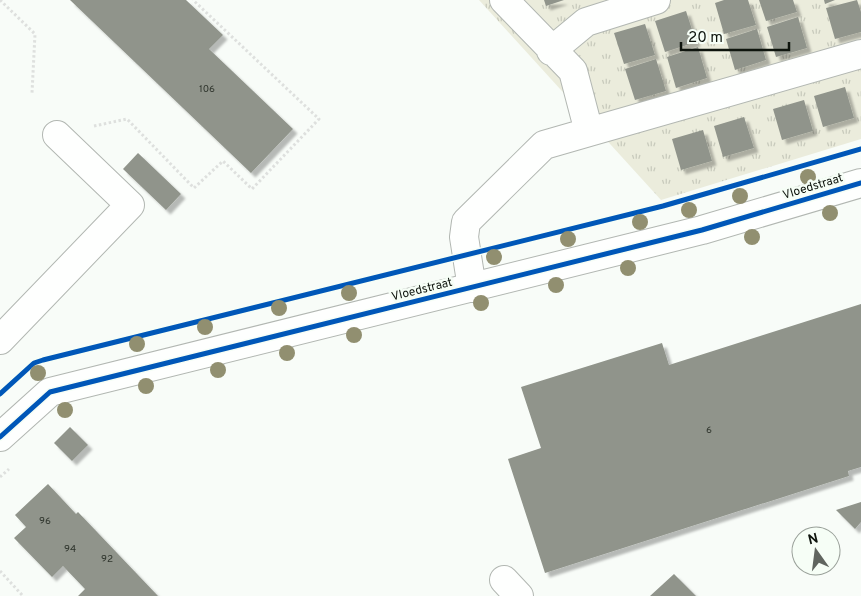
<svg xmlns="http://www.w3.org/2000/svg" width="861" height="596" font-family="Overpass,sans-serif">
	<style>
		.park { fill: url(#park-tufts) }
		.building { fill: #90948b; filter: url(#shadow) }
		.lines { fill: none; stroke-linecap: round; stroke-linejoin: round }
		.minor-casing { stroke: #b2b7b2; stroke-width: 30 }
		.path { stroke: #dee0de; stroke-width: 3; stroke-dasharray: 2.5 2.5; stroke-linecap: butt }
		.minor { stroke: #fefffe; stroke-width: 28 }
		.cycleway-casing { stroke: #f6fef6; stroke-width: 8 }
		.cycleway { stroke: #0057b8; stroke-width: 5 }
		.tree { fill: #918f70 }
		.labels { text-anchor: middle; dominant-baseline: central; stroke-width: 5; stroke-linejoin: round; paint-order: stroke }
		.number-label { font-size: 10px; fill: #2e342c }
		.street-label { font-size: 12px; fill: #0e140d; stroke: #f6fef6 }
	</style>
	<defs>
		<pattern id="park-tufts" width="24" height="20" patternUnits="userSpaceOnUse" patternTransform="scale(1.25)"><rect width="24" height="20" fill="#ebecdc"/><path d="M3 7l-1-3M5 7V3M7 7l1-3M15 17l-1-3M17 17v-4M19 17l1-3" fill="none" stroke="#c8cabc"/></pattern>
		<filter id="shadow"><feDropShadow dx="4.5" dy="4.5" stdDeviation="1" flood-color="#0004"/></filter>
	</defs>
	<rect width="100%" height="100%" fill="#f8fcf8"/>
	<path class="park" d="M 479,0 L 861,0 L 861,139 L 661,200 Z"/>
	<path class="building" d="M 70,0 L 186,0 L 223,35 L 209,49 L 293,129 L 251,173 Z
		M 544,0 L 564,0 L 546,6 Z
		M 724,0 L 748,0 L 756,25 L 724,34 L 715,3 Z
		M 759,0 L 793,0 L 797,12 L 766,21 Z
		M 824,0 L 835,0 L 825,4 Z
		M 857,0 L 861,12 L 861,32 L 835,39 L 826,8 Z
		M 686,11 L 696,42 L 665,52 L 655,21 Z
		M 798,17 L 807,48 L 776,57 L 767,27 Z
		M 645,24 L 655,55 L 624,64 L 614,33 Z
		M 757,29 L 766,60 L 735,70 L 726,39 Z
		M 698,47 L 707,78 L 676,88 L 667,57 Z
		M 656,59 L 666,91 L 635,100 L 625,69 Z
		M 845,87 L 854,118 L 823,127 L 814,96 Z
		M 804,100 L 813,131 L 782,140 L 773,109 Z
		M 744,117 L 754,148 L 723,157 L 714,126 Z
		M 703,130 L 712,161 L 681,170 L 672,139 Z
		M 138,153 L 181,194 L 166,210 L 123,169 Z
		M 861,304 L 861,467 L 848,471 L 849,476 L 545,573 L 508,459 L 541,448 L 521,387 L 662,343 L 669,365 Z
		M 70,427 L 88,445 L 72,461 L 54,443 Z
		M 48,484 L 76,514 L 78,512 L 158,596 L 78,596 L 85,589 L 63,566 L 52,577 L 14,538 L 26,527 L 15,515 Z
		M 861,502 L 861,522 L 855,529 L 836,510 Z
		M 674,574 L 696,596 L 650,596 Z"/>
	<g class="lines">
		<defs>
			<path id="minor" d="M 551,51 L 586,22 L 656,0
				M 589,132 L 861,54
				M 472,288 L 464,237 L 466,222 L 544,145 L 589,132 L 573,71 L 504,0
				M 0,340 L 130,205 L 57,135
				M 0,437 L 50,392 L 702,230 L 861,183
				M 504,580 L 519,596"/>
		</defs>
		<use href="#minor" class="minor-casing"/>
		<path class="path" d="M 0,0 L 35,34 L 32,93
			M 94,126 L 127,119 L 194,188 L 223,161 L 252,189 L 319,119 L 193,0
			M 0,477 L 9,469
			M 0,571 L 23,596"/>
		<use href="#minor" class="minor"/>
		<defs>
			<path id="cycleway" d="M 0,394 L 34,363 L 43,360 L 663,206 L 861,149
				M 0,437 L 50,392 L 702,230 L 861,183"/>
		</defs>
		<use href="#cycleway" class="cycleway-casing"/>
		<use href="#cycleway" class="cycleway"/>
	</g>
	<g class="tree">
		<circle cx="808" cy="177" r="8"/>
		<circle cx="740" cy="196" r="8"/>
		<circle cx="689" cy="210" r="8"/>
		<circle cx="830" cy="213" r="8"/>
		<circle cx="640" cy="222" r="8"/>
		<circle cx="752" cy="237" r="8"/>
		<circle cx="568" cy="239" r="8"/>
		<circle cx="494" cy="257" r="8"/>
		<circle cx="628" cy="268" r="8"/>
		<circle cx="556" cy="285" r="8"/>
		<circle cx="349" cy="293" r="8"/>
		<circle cx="481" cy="303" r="8"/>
		<circle cx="279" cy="308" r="8"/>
		<circle cx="205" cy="327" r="8"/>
		<circle cx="354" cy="335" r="8"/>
		<circle cx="137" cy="344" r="8"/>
		<circle cx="287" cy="353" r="8"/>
		<circle cx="218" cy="370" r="8"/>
		<circle cx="38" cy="373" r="8"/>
		<circle cx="146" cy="386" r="8"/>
		<circle cx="65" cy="410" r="8"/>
	</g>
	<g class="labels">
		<g class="number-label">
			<text x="207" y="89">106</text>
			<text x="709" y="430">6</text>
			<text x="45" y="521">96</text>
			<text x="70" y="549">94</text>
			<text x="107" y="559">92</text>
		</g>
		<g class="street-label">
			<text transform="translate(813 187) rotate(-17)">Vloedstraat</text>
			<text transform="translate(422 290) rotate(-14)">Vloedstraat</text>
		</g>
	</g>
	<g transform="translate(816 551) rotate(346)"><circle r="24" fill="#f6fef6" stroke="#99a099"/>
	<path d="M0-4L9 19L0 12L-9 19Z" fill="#60655f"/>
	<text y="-8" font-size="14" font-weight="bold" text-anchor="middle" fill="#0e140d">N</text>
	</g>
	<path d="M681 42v8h108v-8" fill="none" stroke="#0e140d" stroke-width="2.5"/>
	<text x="688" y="42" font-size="15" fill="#0e140d" stroke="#f6fef6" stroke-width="4" paint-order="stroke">20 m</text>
</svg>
